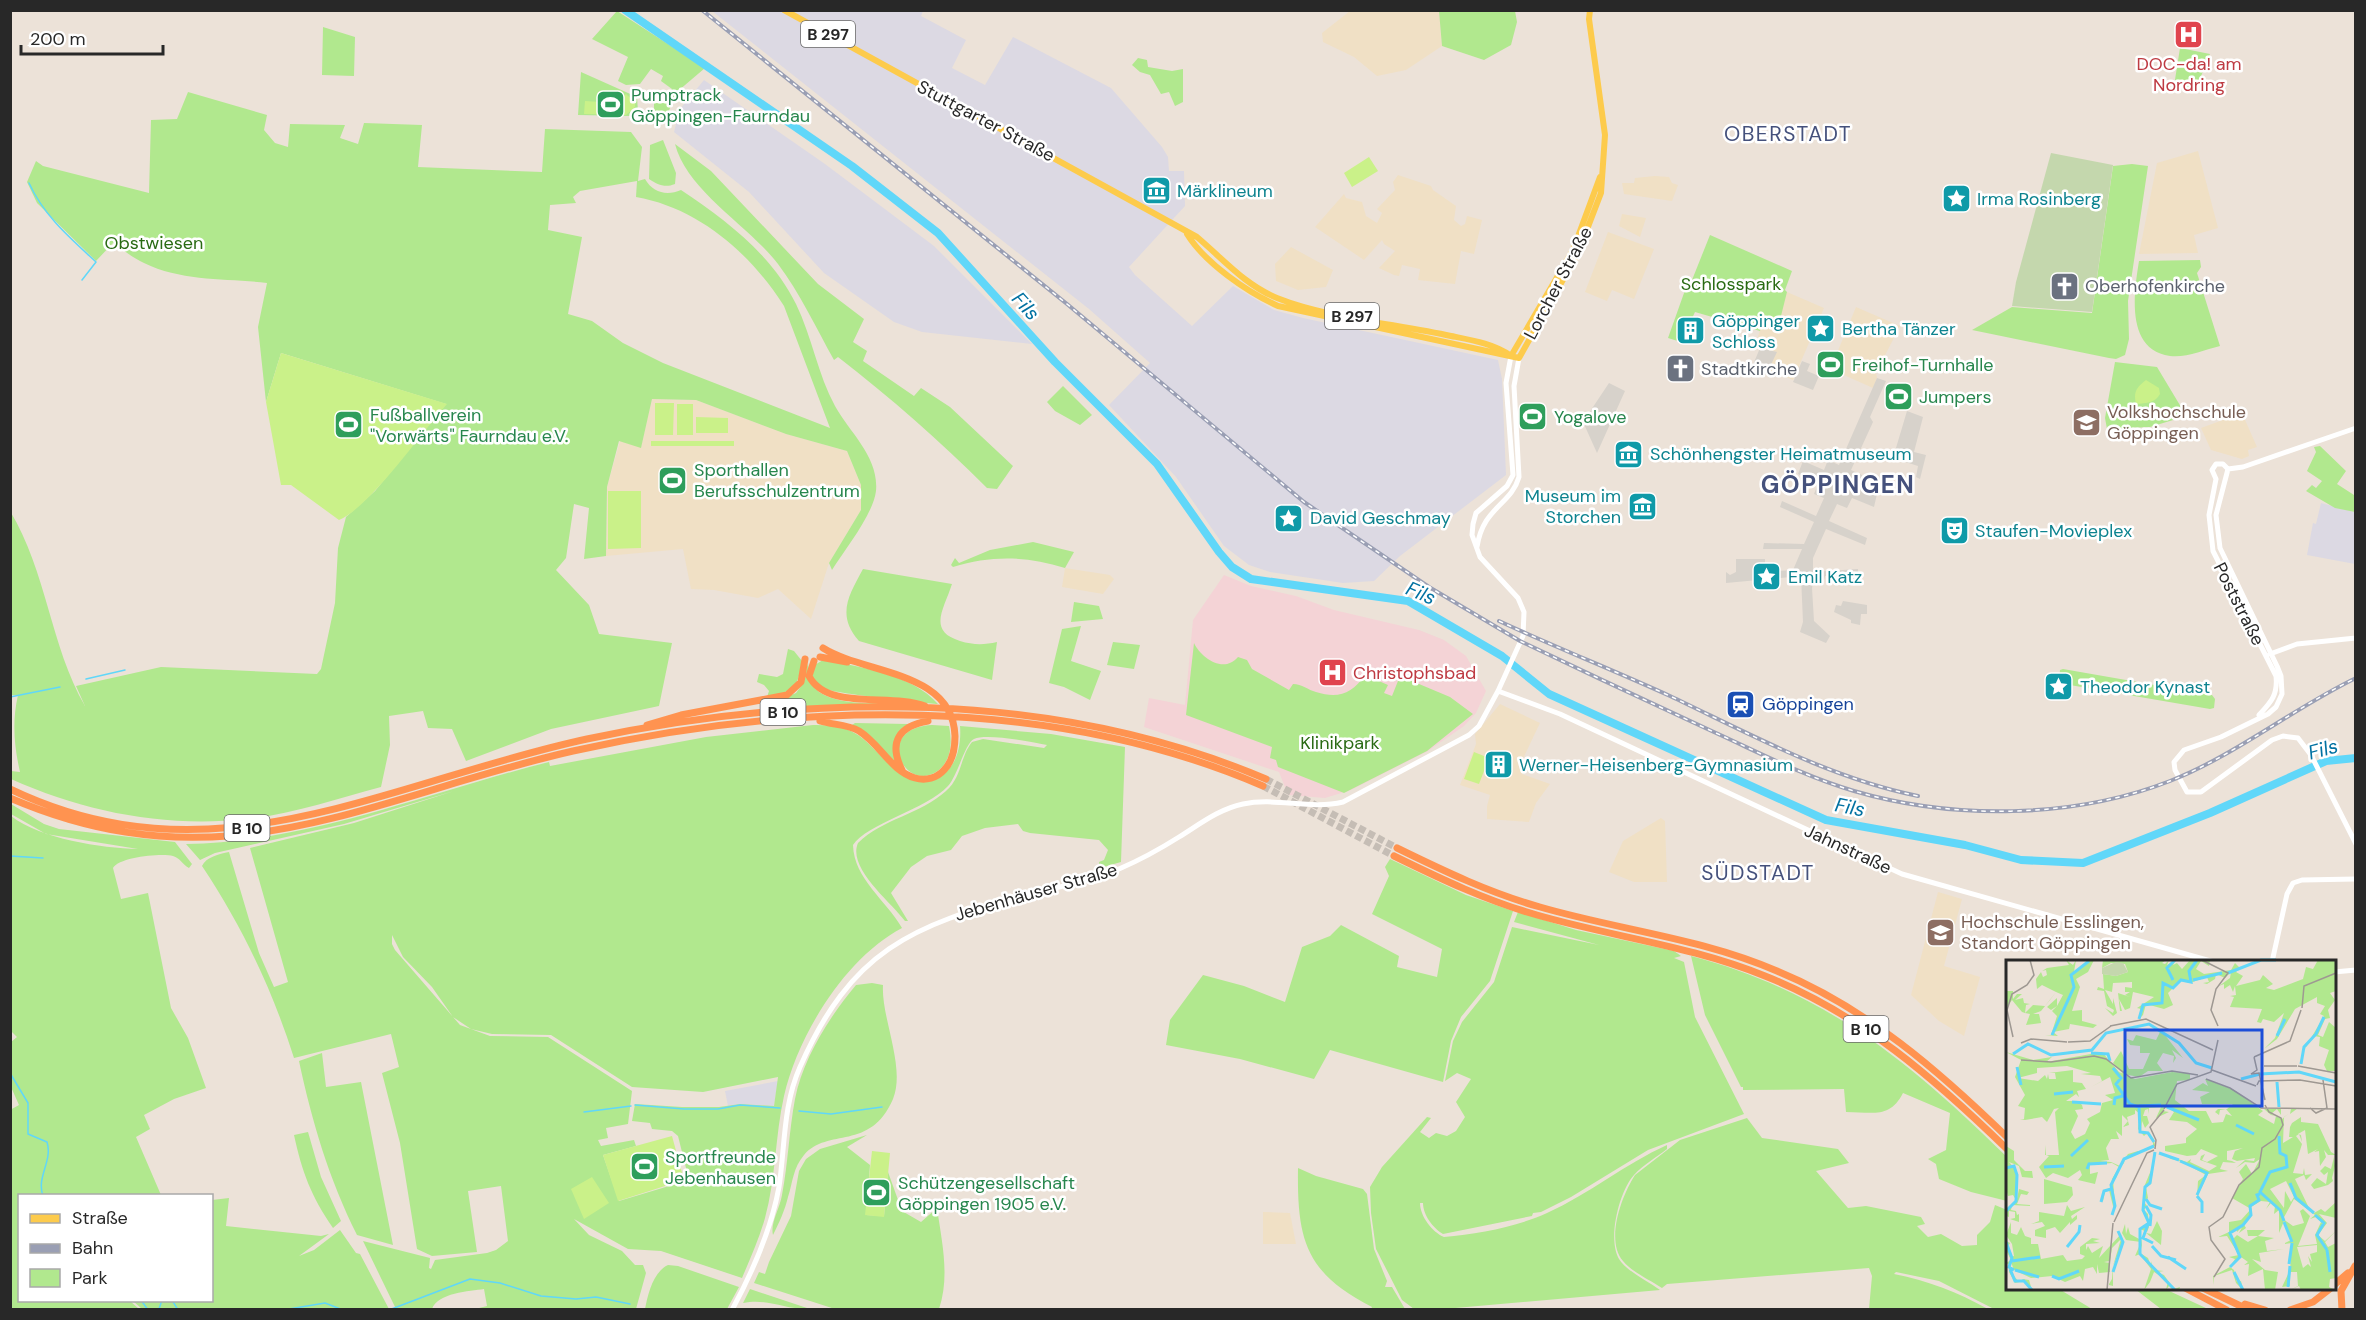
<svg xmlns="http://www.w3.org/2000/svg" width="2366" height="1320" font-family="'DM Sans',sans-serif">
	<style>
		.industrial { fill: #dcd9e3 }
		.education { fill: #f0e0c5 }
		.medical { fill: #f4d3d6 }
		.green { fill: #b1e88e; fill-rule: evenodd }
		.cemetery { fill: #c4d7ad }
		.pitch { fill: #caf189 }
		.plaza { fill: #d7d2cb }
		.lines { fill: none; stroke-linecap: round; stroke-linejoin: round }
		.stream { stroke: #60d7f9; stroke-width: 1.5 }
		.river { stroke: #60d7f9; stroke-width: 8 }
		.highway-tunnel { stroke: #c5bdb5; stroke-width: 7; stroke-dasharray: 7 3.5; stroke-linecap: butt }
		.secondary { stroke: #fff; stroke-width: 5 }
		.primary { stroke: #fdcb4c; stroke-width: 6 }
		.highway { stroke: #ff9350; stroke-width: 7 }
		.rail-casing { stroke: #9a9fb4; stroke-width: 4 }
		.rail { stroke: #fff; stroke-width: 1.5; stroke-dasharray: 4.5; stroke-linecap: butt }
		.labels { text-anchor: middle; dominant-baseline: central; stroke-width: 5; stroke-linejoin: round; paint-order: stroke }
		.shield { fill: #fff; stroke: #686868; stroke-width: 1.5 }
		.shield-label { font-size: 16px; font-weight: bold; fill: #282828 }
		.health-label { font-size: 18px; fill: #be3a42; stroke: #fff }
		.leisure-label { font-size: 18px; fill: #27864d; stroke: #fff; text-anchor: start }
		.street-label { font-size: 18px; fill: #282828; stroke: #fff }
		.culture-label { font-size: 18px; fill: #0d838f; stroke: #fff; text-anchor: start }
		.park-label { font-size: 18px; fill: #296a13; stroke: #fff }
		.worship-label { font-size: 18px; fill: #5b616d; stroke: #fff; text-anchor: start }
		.education-label { font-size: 18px; fill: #785e54; stroke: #fff; text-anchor: start }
		.transit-label { font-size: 18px; fill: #164399; stroke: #fff; text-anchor: start }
		.water-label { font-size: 20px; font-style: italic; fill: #0272a2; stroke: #fff }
		.quarter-label { font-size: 21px; letter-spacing: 1.5px; fill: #45517c; stroke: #fff }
		.district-label { font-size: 24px; font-weight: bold; letter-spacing: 1.5px; fill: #45517c; stroke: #fff }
		.inset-river { fill: none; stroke: #60d7f9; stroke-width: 3 }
		.inset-road { fill: none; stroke: #9e9892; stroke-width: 1.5 }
		.view { fill: #1d4ed8; fill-opacity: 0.15; stroke: #1d4ed8; stroke-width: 3 }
		.inset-edge { fill: none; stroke: #282828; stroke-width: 3 }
	</style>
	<rect width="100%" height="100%" fill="#ece2d8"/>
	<path class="industrial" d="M 712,11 L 923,11 L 921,16 L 966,40 L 952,68 L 985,85 L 1013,37 L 1111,88 L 1162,147 L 1168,157 L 1169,171 L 1184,171 L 1185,206 L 1129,267 L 1135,275 L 1192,326 L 1233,286 L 1274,310 L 1303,318 L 1498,360 L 1502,379 L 1506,475 L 1400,556 L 1374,581 L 1343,583 L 1270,572 L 1249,565 L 1224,546 L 1176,477 L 1109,405 L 1150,363 L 1089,309 Z
		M 704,80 L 825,164 L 934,246 L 1032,344 L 922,332 L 894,322 L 824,273 L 749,192 L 674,132 L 680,109 Z
		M 2321,503 L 2355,512 L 2355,564 L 2307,555 L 2313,523 L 2316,524 Z
		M 778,1081 L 774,1106 L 728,1106 L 725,1091 Z"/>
	<path class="education" d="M 1350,11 L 1439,11 L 1442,46 L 1406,70 L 1377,76 L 1354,57 L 1323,42 L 1322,33 Z
		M 2198,151 L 2218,228 L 2194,235 L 2198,253 L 2139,254 L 2157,163 Z
		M 1398,175 L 1431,186 L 1433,190 L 1456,206 L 1454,220 L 1461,226 L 1465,224 L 1467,216 L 1482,220 L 1474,254 L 1461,251 L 1455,284 L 1418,280 L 1420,269 L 1402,265 L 1399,276 L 1394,275 L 1379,268 L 1395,251 L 1384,244 L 1382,240 L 1364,260 L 1315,227 L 1344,194 L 1346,198 L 1362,202 L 1366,216 L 1377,223 L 1382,213 L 1377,209 L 1395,190 L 1393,182 Z
		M 1655,176 L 1669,177 L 1672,183 L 1678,185 L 1672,201 L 1624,194 L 1622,183 L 1634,183 L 1635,178 Z
		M 1622,214 L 1646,218 L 1640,237 L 1619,226 Z
		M 1608,232 L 1654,249 L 1634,299 L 1612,290 L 1607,301 L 1585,292 Z
		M 1291,247 L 1333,270 L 1326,287 L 1298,290 L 1276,281 L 1275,264 Z
		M 1787,292 L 1824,308 L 1793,380 L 1769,370 L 1776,352 L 1755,347 L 1764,316 L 1780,317 Z
		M 1856,307 L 1900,326 L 1876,373 L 1877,378 L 1873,388 L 1837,372 L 1844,357 L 1837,353 Z
		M 652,399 L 696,400 L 786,434 L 847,451 L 861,485 L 861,510 L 829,563 L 811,619 L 778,589 L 758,598 L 714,590 L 691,589 L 683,549 L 606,556 L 607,487 L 620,441 L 641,447 Z
		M 2242,413 L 2257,447 L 2248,450 L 2249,456 L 2242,459 L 2211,450 L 2201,428 Z
		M 1065,568 L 1110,575 L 1114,579 L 1103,594 L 1062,587 Z
		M 1500,704 L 1540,723 L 1520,765 L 1524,767 L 1522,774 L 1550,784 L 1536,803 L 1529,822 L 1487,819 L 1487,806 L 1490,795 L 1460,785 L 1476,744 L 1475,734 Z
		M 1661,818 L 1665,821 L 1667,882 L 1634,882 L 1609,872 L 1623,841 Z
		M 1938,892 L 1962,899 L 1944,966 L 1980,977 L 1964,1036 L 1939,1021 L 1911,995 Z
		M 1263,1212 L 1290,1213 L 1296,1244 L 1263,1244 Z"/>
	<path class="medical" d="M 1224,575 L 1251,586 L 1296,596 L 1334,610 L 1419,630 L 1444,640 L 1466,656 L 1486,691 L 1476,713 L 1464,726 L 1428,751 L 1351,790 L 1325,798 L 1288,795 L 1279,772 L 1144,727 L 1149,698 L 1185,705 L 1193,620 Z"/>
	<path class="green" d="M 617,11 L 705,68 L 678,91 L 665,119 L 654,117 L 654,97 L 662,102 L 672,89 L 661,81 L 663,76 L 651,69 L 640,84 L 626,85 L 618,81 L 628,57 L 592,39 Z
		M 1439,11 L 1515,11 L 1517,22 L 1511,45 L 1484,60 L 1442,46 Z
		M 323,27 L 355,37 L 354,76 L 322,75 Z
		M 2180,48 L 2210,54 L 2195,91 L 2174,86 Z
		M 1138,58 L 1147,60 L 1148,67 L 1172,71 L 1183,69 L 1183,102 L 1175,106 L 1169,92 L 1161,94 L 1150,75 L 1140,72 L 1132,65 Z
		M 581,72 L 637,97 L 638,112 L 631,116 L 578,115 Z
		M 188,92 L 267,115 L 264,130 L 275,143 L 288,147 L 290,124 L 345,125 L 340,138 L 358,144 L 364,123 L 422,125 L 418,167 L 542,172 L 545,129 L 631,132 L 642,147 L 638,181 L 645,179 C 653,193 667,196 681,190 C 726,220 772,255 796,304 C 812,337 818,375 835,406 C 850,433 879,457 876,491 C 873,515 845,549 832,570 L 829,563 L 861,510 L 861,485 L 847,451 L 786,434 L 696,400 L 652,399 L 641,448 L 619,441 L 607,487 L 606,556 L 584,559 L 589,508 L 574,504 L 566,558 L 556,570 L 589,605 L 599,634 L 672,643 L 659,706 L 551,729 L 466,761 L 452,729 L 428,728 L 423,711 L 389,716 L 390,745 L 381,787 C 337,799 292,814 247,819 C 165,828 85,812 11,779 L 11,771 L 20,772 C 14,746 12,721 18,695 L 10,695 L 10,511 C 47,572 50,645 85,706 L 76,686 L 161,667 L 317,674 L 321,669 L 335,603 L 338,548 L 346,517 L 375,491 L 446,404 L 281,353 L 266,402 L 258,327 L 267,283 C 226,278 183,282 144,263 C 133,258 123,250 113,243 L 96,261 L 37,203 L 27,182 L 36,161 L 43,166 L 149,193 L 151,120 L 177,119 ZM 637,181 L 636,197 C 699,208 751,254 784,306 L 830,428 L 663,363 L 623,343 L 592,321 L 568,314 L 582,237 L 548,230 L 550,205 L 576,203 L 573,197 L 580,191 Z
		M 663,140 L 676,173 L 675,184 C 665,188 658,185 649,179 L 650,145 Z
		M 675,144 L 711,171 L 818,284 L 864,319 L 853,342 L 867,351 L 863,361 L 914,396 L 921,388 L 950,407 L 1013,466 L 997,489 L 987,488 C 940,441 891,398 838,357 L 834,360 C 816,328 800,293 778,264 C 748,225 687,191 675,144 Z
		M 2132,164 L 2148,166 L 2128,301 L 2129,339 L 2125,355 L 2116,359 L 2109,358 L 1972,330 L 2012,307 L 2092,313 L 2113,166 Z
		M 1710,235 L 1792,271 L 1785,290 L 1787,292 L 1780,320 L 1764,316 L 1760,331 L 1695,312 L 1681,342 L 1668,338 L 1689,279 L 1692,280 Z
		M 2200,260 L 2201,267 L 2197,273 L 2220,346 C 2204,350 2186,358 2170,356 C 2125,350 2134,292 2139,261 Z
		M 2115,362 L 2157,367 L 2184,412 L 2183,417 L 2150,427 L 2107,429 L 2105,418 Z
		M 1063,386 L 1092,415 L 1080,425 L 1055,411 L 1047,402 Z
		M 2320,446 L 2346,471 L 2337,484 L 2354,495 L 2355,492 L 2355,512 L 2335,508 L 2306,491 L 2312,485 L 2316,488 L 2322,481 L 2307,471 L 2316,452 L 2314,447 Z
		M 1033,542 L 1074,552 L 1065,568 C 1026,556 992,555 953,567 L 951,565 L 955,558 L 959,563 L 990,550 Z
		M 863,569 L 952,584 C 944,609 927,631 960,641 C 973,645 984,645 997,642 L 992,680 L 859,641 C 836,615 849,595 863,569 Z
		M 1074,602 L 1099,606 L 1103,619 L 1071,622 Z
		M 1081,626 L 1071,661 L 1101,671 L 1090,700 L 1064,687 L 1049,683 L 1062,629 Z
		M 1113,642 L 1140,645 L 1134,669 L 1107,665 Z
		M 1194,643 C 1201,658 1224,674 1238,657 L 1247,660 L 1252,669 L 1289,690 L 1293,684 C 1302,684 1308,690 1316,692 C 1338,699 1352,694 1365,675 L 1388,685 L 1384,693 L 1392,696 L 1400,676 L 1450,697 L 1473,714 L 1427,751 L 1344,793 L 1278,767 L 1276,760 L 1270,758 L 1272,747 L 1186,715 Z
		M 788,649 L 794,651 L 802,661 C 798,688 794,691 767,697 L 769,691 L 764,685 L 757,682 L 759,674 L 777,677 L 783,674 Z
		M 823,660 C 860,667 912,674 938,704 C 923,703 827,693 820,687 C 817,685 814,679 812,676 L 813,666 Z
		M 808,663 C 809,666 807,674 809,680 C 822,708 872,702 898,704 L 760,708 L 796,693 L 802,685 Z
		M 2063,669 L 2212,695 L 2215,699 L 2214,708 L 2210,709 L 2064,684 L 2059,681 L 2060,670 Z
		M 855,723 L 908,724 L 900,730 L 895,762 L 852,725 Z
		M 813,725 C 863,724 864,744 899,772 C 906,777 916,779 924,782 C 953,779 962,751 960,726 L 1051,734 L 1125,747 L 1121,862 L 1100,868 L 1099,862 L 1104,860 L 1108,850 L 1099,840 L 1030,833 L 1023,831 L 1018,824 L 985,828 L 962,836 L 951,850 L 927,856 L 911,867 L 891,893 L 908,921 L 905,921 C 891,902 847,868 858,843 C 882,819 921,814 946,791 C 962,777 960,757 972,742 L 983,739 L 1044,748 L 1047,745 C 1033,742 986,733 974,739 C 965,743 958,775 948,786 C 927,809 866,824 853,845 C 854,879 886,900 902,928 C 845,958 798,1035 784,1096 C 775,1136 776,1178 765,1218 C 759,1239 750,1259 742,1278 L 661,1251 L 628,1249 L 574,1219 L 589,1235 L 622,1251 L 635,1265 L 643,1265 L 646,1273 L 636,1309 L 475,1309 L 487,1306 L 484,1289 C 470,1291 437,1293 432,1309 L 396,1309 L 363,1241 L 430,1258 L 429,1268 L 431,1269 L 435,1260 L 487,1253 L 496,1250 L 508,1241 L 501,1186 L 468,1191 L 477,1252 L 432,1256 L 417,1249 L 400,1143 L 382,1073 L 399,1067 L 391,1034 L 294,1058 C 272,989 242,926 202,866 C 206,857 219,854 229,852 L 259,953 L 274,987 L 288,982 L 250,848 L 354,823 L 454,791 L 344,824 L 215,853 L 200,860 L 186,844 C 312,842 428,792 549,762 L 550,766 L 706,737 ZM 392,935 L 403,957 L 432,987 L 453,1017 L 471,1029 L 492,1034 L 551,1035 L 632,1087 L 703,1092 L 778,1077 L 774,1106 L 740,1104 L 719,1107 L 682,1107 L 635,1104 L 632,1121 L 650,1123 L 652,1129 L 672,1131 L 678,1136 L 689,1180 L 619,1201 L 603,1155 L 636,1146 L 634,1140 L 601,1146 L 598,1140 L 608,1138 L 606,1128 L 628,1124 L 632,1091 L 548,1037 L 490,1036 L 460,1025 L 395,950 L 392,944 Z
		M 932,725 L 949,726 C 952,741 952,758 940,769 C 906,798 871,728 932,725 Z
		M 11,804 L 44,824 L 59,829 L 175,842 L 192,864 L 189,868 C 182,864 180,858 173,856 C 162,853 119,857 113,868 L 121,899 L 148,893 L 171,1008 L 188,1038 L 206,1088 L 174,1099 L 144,1115 L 150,1129 L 136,1137 L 161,1195 L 20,1196 L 20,1300 L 130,1301 L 139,1309 L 11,1309 L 10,1110 L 19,1105 L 11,1087 L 11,1042 L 17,1037 L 10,1030 L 11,816 C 41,839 101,848 138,849 L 46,834 L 11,814 Z
		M 1390,859 L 1466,895 L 1513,911 L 1490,981 L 1461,1017 L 1451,1041 L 1443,1082 L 1330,1050 L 1314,1079 L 1240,1059 L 1166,1045 L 1170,1020 L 1203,975 L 1244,986 L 1285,1002 L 1302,947 L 1330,936 L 1341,925 L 1399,956 L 1397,967 L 1437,977 L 1442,949 L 1372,914 L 1389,876 L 1385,867 Z
		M 1518,912 L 1576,930 L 1674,951 L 1681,956 L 1674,958 L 1684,962 L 1695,1017 L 1744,1114 L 1648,1150 L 1571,1197 L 1541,1212 L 1533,1213 L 1532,1216 L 1443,1234 C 1433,1228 1423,1215 1423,1203 L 1420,1203 C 1420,1216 1432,1232 1444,1237 C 1478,1234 1516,1227 1547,1213 C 1589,1194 1625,1164 1667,1145 L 1667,1149 C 1657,1157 1643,1165 1634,1175 C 1619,1191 1605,1245 1622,1263 C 1632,1274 1648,1281 1660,1290 L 1444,1309 L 1414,1309 L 1402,1300 L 1376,1249 L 1371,1213 L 1370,1187 L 1382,1167 L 1427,1117 L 1431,1118 L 1420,1132 L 1429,1138 L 1436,1133 L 1447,1136 L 1456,1131 L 1465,1117 L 1456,1102 L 1471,1079 L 1457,1073 L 1445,1081 L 1453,1041 L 1462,1022 L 1494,982 L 1512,927 L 1599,945 L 1514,922 Z
		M 1691,956 C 1825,991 1911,1063 2007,1157 L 2007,1201 L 1971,1192 L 1939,1179 L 1936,1164 L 1928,1159 L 1946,1150 L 1950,1113 L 1903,1093 C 1890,1119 1872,1112 1846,1112 L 1844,1089 L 1743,1090 L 1743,1087 L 1741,1087 L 1705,1015 Z
		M 872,983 L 883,985 C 881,1018 906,1067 893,1099 C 870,1152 828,1127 804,1155 C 793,1168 793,1181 788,1197 C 785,1210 779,1223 773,1235 C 770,1223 780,1208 782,1195 C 788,1164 789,1131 795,1099 C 803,1058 830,1016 856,985 Z
		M 322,1053 L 326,1087 L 361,1082 L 393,1245 L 357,1235 C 329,1179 312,1122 299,1061 Z
		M 1747,1118 L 1762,1138 L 1838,1149 L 1849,1163 L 1816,1171 L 1848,1208 L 1866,1206 L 1921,1217 L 1925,1224 L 1917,1226 L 1928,1237 L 1941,1234 L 1962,1246 L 1977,1245 L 1977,1235 L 1990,1222 L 1995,1205 L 2007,1210 L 2008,1288 L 2059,1289 L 2092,1309 L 1994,1309 L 1939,1281 L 1896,1272 L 1894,1274 C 1929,1281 1957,1292 1988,1309 L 1869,1309 L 1872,1276 L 1869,1268 L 1667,1284 L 1662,1288 C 1650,1280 1632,1272 1623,1261 C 1605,1240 1622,1195 1635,1175 L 1680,1140 Z
		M 308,1132 L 321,1177 L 341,1221 L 333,1228 C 311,1196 302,1172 294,1135 Z
		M 867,1135 L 847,1147 L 870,1165 L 866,1215 L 884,1216 L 888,1172 L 902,1211 L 921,1222 L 937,1208 C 942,1243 950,1276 939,1309 L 835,1309 L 754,1283 L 759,1272 L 765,1274 L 769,1262 L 791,1216 L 799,1171 L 806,1159 L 820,1149 Z
		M 1298,1168 L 1316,1176 L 1363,1189 L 1367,1194 L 1374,1249 L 1387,1281 L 1385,1287 L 1392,1287 L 1405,1309 L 1371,1309 L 1372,1307 C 1305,1273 1297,1239 1298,1168 Z
		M 229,1198 L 226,1226 L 321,1236 L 329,1234 L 299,1256 L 314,1250 L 340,1230 L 356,1253 L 360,1254 L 389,1309 L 142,1309 L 133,1301 L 212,1300 L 212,1200 Z
		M 668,1265 L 678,1266 L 739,1287 L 727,1309 L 645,1309 C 648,1294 653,1272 668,1265 Z
		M 750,1289 L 810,1309 C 785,1310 769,1298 743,1303 Z
		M 2135,1289 L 2165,1289 L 2208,1309 L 2161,1309 Z"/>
	<path class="cemetery" d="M 2051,153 L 2113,165 L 2092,312 L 2012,306 L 2016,282 Z"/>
	<path class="pitch" d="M 626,94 L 635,102 L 635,107 L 626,115 L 584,114 L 585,101 L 616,103 Z
		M 1369,157 L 1378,171 L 1352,187 L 1344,173 Z
		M 281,353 L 447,404 C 422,432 370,507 339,520 L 291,485 L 281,485 L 266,402 Z
		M 2146,380 L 2159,388 L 2160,394 C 2155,403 2147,403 2136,404 C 2133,392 2137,387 2146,380 Z
		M 655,403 L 674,403 L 673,435 L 655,435 Z
		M 677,404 L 693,404 L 693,435 L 677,435 Z
		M 696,417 L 728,418 L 728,433 L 696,433 Z
		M 651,441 L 734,441 L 734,446 L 651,446 Z
		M 608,491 L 641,491 L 641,548 L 608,549 Z
		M 1474,752 L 1489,758 L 1479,784 L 1464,779 Z
		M 672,1136 L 684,1180 L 618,1201 L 603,1155 Z
		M 872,1151 L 890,1153 L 884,1217 L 865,1215 Z
		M 592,1177 L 609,1203 L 584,1219 L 571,1189 Z"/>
	<path class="plaza" d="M 1760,348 L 1777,352 L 1767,373 L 1752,367 Z
		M 1802,361 L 1810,364 L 1807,371 L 1819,376 L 1813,390 L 1793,382 Z
		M 1877,378 L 1886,381 L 1870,417 L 1873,422 L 1851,470 L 1862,475 L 1858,485 L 1877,494 L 1874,507 L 1852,498 L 1847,508 L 1837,504 L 1829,521 L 1867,538 L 1865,545 L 1826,529 L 1813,558 L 1813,572 L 1858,569 L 1858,574 L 1825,576 L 1824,580 L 1814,577 L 1812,588 L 1814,621 L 1830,636 L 1826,643 L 1800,632 L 1803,622 L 1801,576 L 1726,583 L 1726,572 L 1730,575 L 1736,572 L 1736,559 L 1765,559 L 1765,572 L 1793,570 L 1802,549 L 1763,549 L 1764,543 L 1804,544 L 1814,522 L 1780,507 L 1782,501 L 1816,516 L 1824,498 L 1814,494 L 1818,484 L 1798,474 L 1803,461 L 1824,470 L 1828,460 L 1839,465 Z
		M 1609,383 L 1625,391 L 1597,453 L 1583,422 Z
		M 1907,411 L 1923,417 L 1914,452 L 1926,455 L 1920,479 L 1916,477 L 1918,466 L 1893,458 Z
		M 1843,601 L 1867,605 L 1867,614 L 1861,614 L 1860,625 L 1851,623 L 1851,620 L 1834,612 L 1836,605 L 1841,606 Z"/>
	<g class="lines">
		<path class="stream" d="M 29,183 C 44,216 70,238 96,262 L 82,280
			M 86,679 L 125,670
			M 10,697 L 60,687
			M 10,856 L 43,858
			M 10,1073 L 28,1103 L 28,1134 L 47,1142 C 53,1161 36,1177 43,1196
			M 635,1105 L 684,1109 L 718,1109 L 740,1105 L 780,1108
			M 799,1111 L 831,1114 L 882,1107
			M 584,1112 L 631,1106
			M 141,1300 L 148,1310
			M 172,1300 L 178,1310
			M 154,1310 L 159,1309 L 162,1300
			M 283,1310 L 325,1303 L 343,1310
			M 389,1310 L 470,1279 L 500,1283 L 541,1296 L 576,1299 L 596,1297 L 630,1304"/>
		<path class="river" d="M 625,10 L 852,166 L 938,233 L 1055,362 L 1157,464 L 1219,552 L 1232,567 L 1251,579 L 1408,601 L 1502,656 L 1549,694 L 1826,820 L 1965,845 L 2021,860 L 2083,863 L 2210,813 L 2326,761 L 2356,758"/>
		<path class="highway-tunnel" d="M 1266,779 L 1397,848
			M 1263,786 L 1394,856"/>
		<path class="secondary" d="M 2228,469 L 2216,515 L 2220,548 L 2277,666 L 2281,676 L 2282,694 L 2276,707 L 2268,714 L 2221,737 L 2184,750 L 2174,762 L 2175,770 L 2187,792 L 2201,792 L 2272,740 L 2283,736 L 2298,738 L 2311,755 L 2356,844
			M 2228,469 L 2243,467 L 2356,428
			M 2216,479 L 2209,515 L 2213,551 L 2276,676 C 2278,695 2271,702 2259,715
			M 2216,479 L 2212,470 L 2216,464 L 2223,464 L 2228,469
			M 1477,547 C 1483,507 1511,505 1519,477 L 1514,386 L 1519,358
			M 2270,654 L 2297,644 L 2356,638
			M 1498,691 L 1560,714 L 1902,874 L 2214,962
			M 2272,962 L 2287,894 L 2293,883 L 2302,880 L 2356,879
			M 2334,972 L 2356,970
			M 732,1310 C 753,1271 771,1231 779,1187 C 785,1147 783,1105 800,1067 C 851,951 911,925 1027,895 C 1058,887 1090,881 1119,869 C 1140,860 1160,849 1179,837 C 1200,824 1219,809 1243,804 C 1276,797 1310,810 1343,802 L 1469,735 L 1479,726 L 1498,691 L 1523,636 L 1524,612 L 1518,598 L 1480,557 L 1472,535 L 1473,524 L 1476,513 L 1507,486 L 1513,475 L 1506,383 L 1511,356"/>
		<path class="primary" d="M 784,10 L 1197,237 C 1223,259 1245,285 1277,298 C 1327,318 1397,324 1451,336 C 1471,340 1495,344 1511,356
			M 1187,234 C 1205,263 1247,292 1278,306 L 1519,358 L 1578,253 L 1601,193 L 1605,135 L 1589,19 L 1590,10
			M 1511,356 L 1573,250 L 1600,177"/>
		<path class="highway" d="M 820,657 L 847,662
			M 814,661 L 809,676 C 827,711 891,693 925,706
			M 820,721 C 833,725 847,724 859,731 C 880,744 891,771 915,778 C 926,781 937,778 944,770 C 953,761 955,747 955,736 C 953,670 864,674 823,648
			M 647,725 L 681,715 L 787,695 L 801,682 L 805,659
			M 902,770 C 888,742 899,726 928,721
			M 10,789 C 214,887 387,782 587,739 C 809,692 1054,689 1266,779
			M 10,798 C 224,890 367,798 573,751 C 796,701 1050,694 1263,786
			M 1397,848 C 1444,871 1490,893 1540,907 C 1619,930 1701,938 1777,971 C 1867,1008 1939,1071 2008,1138
			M 1394,856 C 1441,879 1487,901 1537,915 C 1613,937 1692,946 1765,976 C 1861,1014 1935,1079 2008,1150
			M 2334,1285 L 2348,1273
			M 2185,1288 L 2227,1310
			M 2203,1288 L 2249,1310
			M 2245,1304 L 2265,1310
			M 2290,1310 L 2313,1302 L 2331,1288
			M 2342,1310 L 2341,1291 L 2355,1266"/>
		<defs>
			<path id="rail" d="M 702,10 L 1067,304 L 1304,502 L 1429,587 L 1520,641 C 1585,672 1651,703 1716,733 C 1762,754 1806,777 1854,791 C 1953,820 2073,819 2170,781 C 2236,755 2292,709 2356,678
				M 1499,621 C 1555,647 1613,670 1670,696 C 1750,734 1830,778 1918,796"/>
		</defs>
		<use href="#rail" class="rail-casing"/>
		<use href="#rail" class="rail"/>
	</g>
	<defs>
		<symbol id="hospital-square" viewBox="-11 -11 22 22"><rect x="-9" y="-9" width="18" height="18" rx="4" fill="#e0444e" stroke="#fff"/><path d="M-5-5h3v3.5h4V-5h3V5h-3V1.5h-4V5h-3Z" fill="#fff"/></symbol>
		<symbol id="stadium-square" viewBox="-11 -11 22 22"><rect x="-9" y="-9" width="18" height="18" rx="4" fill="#2e9e5b" stroke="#fff"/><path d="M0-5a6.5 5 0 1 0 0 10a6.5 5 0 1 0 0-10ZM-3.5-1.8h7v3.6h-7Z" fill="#fff"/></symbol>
		<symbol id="museum-square" viewBox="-11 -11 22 22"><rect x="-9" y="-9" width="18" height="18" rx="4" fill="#0f9aa8" stroke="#fff"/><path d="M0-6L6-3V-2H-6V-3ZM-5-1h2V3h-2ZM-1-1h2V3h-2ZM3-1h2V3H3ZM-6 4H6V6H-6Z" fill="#fff"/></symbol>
		<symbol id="sight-square" viewBox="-11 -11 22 22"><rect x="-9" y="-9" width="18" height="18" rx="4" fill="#0f9aa8" stroke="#fff"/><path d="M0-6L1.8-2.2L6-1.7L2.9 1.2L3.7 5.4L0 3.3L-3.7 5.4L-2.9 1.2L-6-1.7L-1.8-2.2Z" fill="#fff"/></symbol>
		<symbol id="church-square" viewBox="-11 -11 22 22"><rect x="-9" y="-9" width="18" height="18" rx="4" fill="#6b7280" stroke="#fff"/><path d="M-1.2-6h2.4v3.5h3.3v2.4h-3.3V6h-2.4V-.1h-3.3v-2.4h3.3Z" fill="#fff"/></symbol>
		<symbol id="building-square" viewBox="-11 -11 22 22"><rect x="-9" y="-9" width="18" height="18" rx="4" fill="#0f9aa8" stroke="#fff"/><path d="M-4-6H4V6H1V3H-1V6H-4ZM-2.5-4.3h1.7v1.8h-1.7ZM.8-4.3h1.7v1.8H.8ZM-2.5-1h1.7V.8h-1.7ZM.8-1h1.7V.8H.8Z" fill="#fff"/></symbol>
		<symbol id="university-square" viewBox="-11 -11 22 22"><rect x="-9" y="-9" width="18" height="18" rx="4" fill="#8d6e63" stroke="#fff"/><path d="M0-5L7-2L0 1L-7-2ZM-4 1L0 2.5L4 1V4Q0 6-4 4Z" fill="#fff"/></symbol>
		<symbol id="theatre-square" viewBox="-11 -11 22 22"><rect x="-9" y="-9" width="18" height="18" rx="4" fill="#0f9aa8" stroke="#fff"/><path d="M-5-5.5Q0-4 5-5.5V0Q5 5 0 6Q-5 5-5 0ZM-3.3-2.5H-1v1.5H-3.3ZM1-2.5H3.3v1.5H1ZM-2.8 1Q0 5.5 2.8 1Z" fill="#fff"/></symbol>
		<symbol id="station-square" viewBox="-11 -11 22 22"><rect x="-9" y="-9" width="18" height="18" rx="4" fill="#1a4fb4" stroke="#fff"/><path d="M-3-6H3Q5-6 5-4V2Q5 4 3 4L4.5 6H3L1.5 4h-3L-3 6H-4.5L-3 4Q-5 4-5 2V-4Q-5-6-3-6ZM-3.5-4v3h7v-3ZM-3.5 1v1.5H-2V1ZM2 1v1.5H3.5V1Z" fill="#fff"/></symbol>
	</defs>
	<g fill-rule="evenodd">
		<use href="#hospital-square" x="2172" y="18" width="33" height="33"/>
		<use href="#stadium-square" x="594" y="88" width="33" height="33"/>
		<use href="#museum-square" x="1140" y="174" width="33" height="33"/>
		<use href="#sight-square" x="1940" y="182" width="33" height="33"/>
		<use href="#church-square" x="2048" y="270" width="33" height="33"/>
		<use href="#sight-square" x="1804" y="312" width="33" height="33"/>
		<use href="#building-square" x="1674" y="314" width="33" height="33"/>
		<use href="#stadium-square" x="1814" y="348" width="33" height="33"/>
		<use href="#church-square" x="1664" y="352" width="33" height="33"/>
		<use href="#stadium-square" x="1882" y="380" width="33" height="33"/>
		<use href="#stadium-square" x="1516" y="400" width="33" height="33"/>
		<use href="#university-square" x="2070" y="406" width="33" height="33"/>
		<use href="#stadium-square" x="332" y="408" width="33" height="33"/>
		<use href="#museum-square" x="1612" y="438" width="33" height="33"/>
		<use href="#stadium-square" x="656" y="464" width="33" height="33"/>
		<use href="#museum-square" x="1626" y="490" width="33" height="33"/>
		<use href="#sight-square" x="1272" y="502" width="33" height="33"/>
		<use href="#theatre-square" x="1938" y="514" width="33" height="33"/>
		<use href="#sight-square" x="1750" y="560" width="33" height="33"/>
		<use href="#hospital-square" x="1316" y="656" width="33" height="33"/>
		<use href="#sight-square" x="2042" y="670" width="33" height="33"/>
		<use href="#station-square" x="1724" y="688" width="33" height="33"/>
		<use href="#building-square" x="1482" y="748" width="33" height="33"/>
		<use href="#university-square" x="1924" y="916" width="33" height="33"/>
		<use href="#stadium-square" x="628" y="1150" width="33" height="33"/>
		<use href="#stadium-square" x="860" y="1176" width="33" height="33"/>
	</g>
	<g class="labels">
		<g class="shield">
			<rect x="801" y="21" width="54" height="26" rx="4.5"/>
			<rect x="1325" y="303" width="54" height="26" rx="4.5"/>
			<rect x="760.5" y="699" width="45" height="26" rx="4.5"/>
			<rect x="224.5" y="815" width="45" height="26" rx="4.5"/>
			<rect x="1843.5" y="1016" width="45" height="26" rx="4.5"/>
		</g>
		<g class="shield-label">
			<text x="828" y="34">B 297</text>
			<text x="1352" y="316">B 297</text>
			<text x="783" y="712">B 10</text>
			<text x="247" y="828">B 10</text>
			<text x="1866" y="1029">B 10</text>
		</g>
		<g class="health-label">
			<text x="2189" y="64">DOC-da! am<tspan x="2189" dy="21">Nordring</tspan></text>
			<text x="1353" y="673" text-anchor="start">Christophsbad</text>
		</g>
		<g class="leisure-label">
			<text x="631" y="95">Pumptrack<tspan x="631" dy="21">Göppingen-Faurndau</tspan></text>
			<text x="1852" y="365">Freihof-Turnhalle</text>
			<text x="1919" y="397">Jumpers</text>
			<text x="370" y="415">Fußballverein<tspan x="370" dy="21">"Vorwärts" Faurndau e.V.</tspan></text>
			<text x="1554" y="417">Yogalove</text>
			<text x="694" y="470">Sporthallen<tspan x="694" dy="21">Berufsschulzentrum</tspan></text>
			<text x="665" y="1157">Sportfreunde<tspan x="665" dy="21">Jebenhausen</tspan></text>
			<text x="898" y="1183">Schützengesellschaft<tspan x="898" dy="21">Göppingen 1905 e.V.</tspan></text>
		</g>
		<g class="street-label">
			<text transform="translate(986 121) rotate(28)">Stuttgarter Straße</text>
			<text transform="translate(1558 283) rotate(-62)">Lorcher Straße</text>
			<text transform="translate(2239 604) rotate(63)">Poststraße</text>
			<text transform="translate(1848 849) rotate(25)">Jahnstraße</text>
			<text transform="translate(1036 892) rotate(-16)">Jebenhäuser Straße</text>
		</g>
		<g class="culture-label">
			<text x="1177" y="191">Märklineum</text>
			<text x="1977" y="199">Irma Rosinberg</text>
			<text x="1712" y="321">Göppinger<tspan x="1712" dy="21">Schloss</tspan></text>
			<text x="1842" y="329">Bertha Tänzer</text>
			<text x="1650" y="454">Schönhengster Heimatmuseum</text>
			<text x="1621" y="496" text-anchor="end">Museum im<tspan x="1621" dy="21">Storchen</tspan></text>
			<text x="1310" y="518">David Geschmay</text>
			<text x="1975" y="531">Staufen-Movieplex</text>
			<text x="1788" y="577">Emil Katz</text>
			<text x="2080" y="687">Theodor Kynast</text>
			<text x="1519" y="765">Werner-Heisenberg-Gymnasium</text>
		</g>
		<g class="park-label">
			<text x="154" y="243">Obstwiesen</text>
			<text x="1731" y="284">Schlosspark</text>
			<text x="1340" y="743">Klinikpark</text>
		</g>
		<g class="worship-label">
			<text x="2085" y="286">Oberhofenkirche</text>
			<text x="1701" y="369">Stadtkirche</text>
		</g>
		<g class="education-label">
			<text x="2107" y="412">Volkshochschule<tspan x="2107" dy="21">Göppingen</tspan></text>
			<text x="1961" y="922">Hochschule Esslingen,<tspan x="1961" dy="21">Standort Göppingen</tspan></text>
		</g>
		<g class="transit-label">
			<text x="1762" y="704">Göppingen</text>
		</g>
		<g class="water-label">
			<text transform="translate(1026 306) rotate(48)">Fils</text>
			<text transform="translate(1421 593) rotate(23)">Fils</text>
			<text transform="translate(2323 749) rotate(-15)">Fils</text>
			<text transform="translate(1850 807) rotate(11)">Fils</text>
		</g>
		<g class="quarter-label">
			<text x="1788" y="134">OBERSTADT</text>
			<text x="1758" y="873">SÜDSTADT</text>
		</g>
		<g class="district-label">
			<text x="1838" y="484">GÖPPINGEN</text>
		</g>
	</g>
	<g transform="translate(2006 960)">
		<rect width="330" height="330" fill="#ece2d8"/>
		<path d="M 60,0 L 67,5 L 70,0 L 68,12 L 83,0 L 88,0 L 82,12 L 70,19 L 74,27 L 66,51 L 76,50 L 76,61 L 91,65 L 87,68 L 64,64 L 63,69 L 47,72 L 52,76 L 39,75 L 45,75 L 51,56 L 46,51 L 51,46 L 45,50 L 41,47 L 51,38 L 51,46 L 57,35 L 50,32 L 44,40 L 35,51 L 27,54 L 33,54 L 35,63 L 20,65 L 24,54 L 19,53 L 16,52 L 6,40 L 0,48 L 0,31 L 7,31 L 7,39 L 11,34 L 16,34 L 9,40 L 17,38 L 18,43 L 24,44 L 20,45 L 19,53 L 27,45 L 39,46 L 50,32 L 36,25 L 31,29 L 30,19 L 35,12 L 37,17 L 41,15 L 40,10 L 36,11 L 41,8 L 63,5 ZM 97,0 L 160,0 L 156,3 L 159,4 L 163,0 L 161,5 L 170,0 L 167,5 L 171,3 L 176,9 L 184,0 L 204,0 L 203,6 L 195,1 L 190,9 L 198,14 L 225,10 L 229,3 L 234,8 L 230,12 L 237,16 L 230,26 L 254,20 L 257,15 L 267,24 L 260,28 L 268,30 L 297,19 L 300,7 L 307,9 L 312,0 L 330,0 L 330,31 L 324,33 L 329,40 L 322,50 L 324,58 L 319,59 L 312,75 L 317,77 L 323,62 L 330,68 L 330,111 L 321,111 L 318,105 L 323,90 L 313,86 L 314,77 L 308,76 L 298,90 L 318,56 L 314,54 L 319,46 L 311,43 L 311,37 L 289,49 L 271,79 L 258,89 L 269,78 L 278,53 L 268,62 L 257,59 L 255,63 L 251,62 L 256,49 L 224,47 L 228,37 L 224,36 L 230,35 L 229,26 L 227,32 L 224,25 L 218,29 L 218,24 L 213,26 L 224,18 L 225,12 L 219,18 L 210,14 L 209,19 L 201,24 L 197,23 L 203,22 L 201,17 L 184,23 L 175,20 L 162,33 L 167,45 L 158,49 L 140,44 L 137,55 L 134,58 L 135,49 L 131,48 L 148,37 L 127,32 L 124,48 L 119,50 L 113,39 L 116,51 L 114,51 L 112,33 L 124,37 L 119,35 L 124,32 L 119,32 L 119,27 L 126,28 L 126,22 L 107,23 L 106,32 L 99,30 L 107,44 L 107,38 L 111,53 L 107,56 L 99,48 L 107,53 L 108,50 L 101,46 L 98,31 L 91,30 L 92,27 L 98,29 L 97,14 L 110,16 L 122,12 L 119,4 L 105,3 L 96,8 ZM 155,70 L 177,98 L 166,90 L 170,98 L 167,103 L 168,96 L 157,93 L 151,103 L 157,111 L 142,111 L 133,117 L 117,114 L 107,103 L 115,91 L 123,109 L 137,109 L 144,93 L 134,93 L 134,86 L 124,85 L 121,79 L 127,81 L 130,75 L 150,80 ZM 0,92 L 27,100 L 46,97 L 40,102 L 96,92 L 113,112 L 129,119 L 166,112 L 184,113 L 184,120 L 171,121 L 169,140 L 183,151 L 200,151 L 206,163 L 217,162 L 220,154 L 226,156 L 220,149 L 214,150 L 213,155 L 209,152 L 212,149 L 203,149 L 221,149 L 227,144 L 196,144 L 194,137 L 204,132 L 186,130 L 197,123 L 202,126 L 199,119 L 228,130 L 257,151 L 252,155 L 268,164 L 270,156 L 265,155 L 258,149 L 304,148 L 292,148 L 284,154 L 285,149 L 275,149 L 275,155 L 271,149 L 265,154 L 276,159 L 282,154 L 278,157 L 277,183 L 287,177 L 283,177 L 284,167 L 286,163 L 295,157 L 295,162 L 312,164 L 325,192 L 330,195 L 322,195 L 318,190 L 320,197 L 314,206 L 313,191 L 308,192 L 312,189 L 302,194 L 299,170 L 292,174 L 295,175 L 296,182 L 293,174 L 290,176 L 296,184 L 287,213 L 297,214 L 298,208 L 299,215 L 306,214 L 300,220 L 298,215 L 289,219 L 303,248 L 308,253 L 315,249 L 319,252 L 330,242 L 330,258 L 313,254 L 321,263 L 312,275 L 319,281 L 330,271 L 319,282 L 322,287 L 330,283 L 330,318 L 324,319 L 323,327 L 329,330 L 295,330 L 293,326 L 284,330 L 292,326 L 291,312 L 283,312 L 284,326 L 276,327 L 284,310 L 286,283 L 279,284 L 279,289 L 279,283 L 285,280 L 278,261 L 273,273 L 273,250 L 268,254 L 269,246 L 265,243 L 260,249 L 264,242 L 255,241 L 245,247 L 246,255 L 237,263 L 240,268 L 233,273 L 236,267 L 231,272 L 230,268 L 224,274 L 226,280 L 231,275 L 242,282 L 252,276 L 242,276 L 241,270 L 259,270 L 252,276 L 268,278 L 259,281 L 261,291 L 278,289 L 253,293 L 255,302 L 246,299 L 259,310 L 272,312 L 269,330 L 259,330 L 257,309 L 242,316 L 243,304 L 238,305 L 242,302 L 235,297 L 224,307 L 228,310 L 231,322 L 235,321 L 237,330 L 230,323 L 226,310 L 208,316 L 208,325 L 207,316 L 224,307 L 229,299 L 223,297 L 233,295 L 221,276 L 212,277 L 223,272 L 223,262 L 235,260 L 245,249 L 226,238 L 237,219 L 233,212 L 240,204 L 246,214 L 254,199 L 248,203 L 239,202 L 230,208 L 239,200 L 248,201 L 249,198 L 231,201 L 226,199 L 229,191 L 237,188 L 221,191 L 221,200 L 226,201 L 230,203 L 217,202 L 214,209 L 222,211 L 202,214 L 191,237 L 192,221 L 200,215 L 174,201 L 165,199 L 158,195 L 155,195 L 153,193 L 181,202 L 185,199 L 184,202 L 203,211 L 211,206 L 194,200 L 195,196 L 199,194 L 196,200 L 201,202 L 212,196 L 195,189 L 190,195 L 181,196 L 159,191 L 159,186 L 180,183 L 180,178 L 191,169 L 181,162 L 163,160 L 168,152 L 164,149 L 159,148 L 157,151 L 163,152 L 150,158 L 155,147 L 143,148 L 142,154 L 142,149 L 139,150 L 137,156 L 141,156 L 143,163 L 139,168 L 136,161 L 135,171 L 141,172 L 147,178 L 149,185 L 149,186 L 147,186 L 147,178 L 141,173 L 138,176 L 132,169 L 134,154 L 129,150 L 129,154 L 121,157 L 123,165 L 117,167 L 122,161 L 116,155 L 116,176 L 110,171 L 113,179 L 105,179 L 100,188 L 103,200 L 94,201 L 105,202 L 114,206 L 119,198 L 122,194 L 132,191 L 133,193 L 119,198 L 118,203 L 113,208 L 112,213 L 110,218 L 108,220 L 107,220 L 109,246 L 108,250 L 103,230 L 99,231 L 97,241 L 95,242 L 98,231 L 105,229 L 106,219 L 113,207 L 106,203 L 84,205 L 84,214 L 92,212 L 89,224 L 72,220 L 76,215 L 74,210 L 62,218 L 47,213 L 40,218 L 33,207 L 43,196 L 40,195 L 39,195 L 39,185 L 40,195 L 53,195 L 49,152 L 53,148 L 48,149 L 41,162 L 36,157 L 19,160 L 14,159 L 18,159 L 19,148 L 12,146 L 19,135 L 9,117 L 15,100 ZM 61,106 L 85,113 L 75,114 L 94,116 L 96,121 L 85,127 L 104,117 L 109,133 L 99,135 L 107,140 L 96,143 L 94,152 L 81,159 L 84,163 L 79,174 L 69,179 L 65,172 L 72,156 L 69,150 L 77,149 L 76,145 L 72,141 L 60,141 L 70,134 L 73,137 L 71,131 L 80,129 L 76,123 L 67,122 L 67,110 L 43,113 L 49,113 L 50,119 L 43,119 L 42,114 L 41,119 L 39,115 L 32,121 L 12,118 L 31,113 L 31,108 ZM 280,221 L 288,237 L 285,242 L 279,231 L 278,248 L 264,229 ZM 288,239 L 309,255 L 304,259 L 310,257 L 315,262 L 309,275 L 311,284 L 292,286 L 304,256 L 297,249 L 294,251 L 298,263 L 287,266 L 277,259 ZM 311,285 L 311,292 L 304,294 L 306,302 L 302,296 L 305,307 L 302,304 L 297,308 L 291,287 ZM 0,186 L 8,191 L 8,200 L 19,211 L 26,211 L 27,218 L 16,217 L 13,206 L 3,202 L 10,210 L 11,239 L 13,229 L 23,232 L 21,235 L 15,234 L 11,244 L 24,245 L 24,246 L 6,245 L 5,250 L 10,251 L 11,255 L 13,254 L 13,262 L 4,259 L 9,258 L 9,252 L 3,251 L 3,257 L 0,256 L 0,250 L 10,240 L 7,235 L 2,236 L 0,229 ZM 328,197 L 329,206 L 326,218 L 327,221 L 322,225 L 308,229 L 305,225 L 311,218 L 320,224 L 322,212 L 318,215 L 314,211 L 319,206 L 325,209 ZM 148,203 L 145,224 L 140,227 L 142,238 L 138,242 L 141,246 L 138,250 L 142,254 L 143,267 L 141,272 L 134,269 L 136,285 L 134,293 L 142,298 L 145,306 L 145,301 L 147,310 L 158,311 L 151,312 L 158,315 L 168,329 L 174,327 L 173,330 L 168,330 L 163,326 L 160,330 L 162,321 L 148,312 L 144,322 L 138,330 L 145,309 L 134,294 L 129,296 L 135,282 L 120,280 L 116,273 L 119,264 L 120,274 L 122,267 L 124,274 L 135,280 L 134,269 L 142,262 L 137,250 L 138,227 ZM 38,219 L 66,227 L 67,235 L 61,242 L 38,244 ZM 61,245 L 65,251 L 79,247 L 65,256 L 66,259 L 71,255 L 71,259 L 64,265 L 64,262 L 54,273 L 49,267 L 40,270 L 40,278 L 29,276 L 29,270 L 39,266 L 36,262 L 25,264 L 33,261 L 33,252 L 58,256 ZM 151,261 L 156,271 L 155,285 L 140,273 L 145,274 ZM 5,262 L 5,273 L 11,275 L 15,267 L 19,276 L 25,278 L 25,284 L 32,284 L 35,299 L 57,295 L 61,301 L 76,299 L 79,296 L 74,294 L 74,287 L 86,278 L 94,279 L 87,281 L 94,283 L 80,284 L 80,290 L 82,286 L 86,293 L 97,286 L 93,298 L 115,274 L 117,282 L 107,306 L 107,326 L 103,325 L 103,330 L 103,324 L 106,319 L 107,306 L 115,279 L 106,288 L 104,301 L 98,302 L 104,303 L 104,312 L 93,313 L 91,304 L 91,314 L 87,307 L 79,309 L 77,321 L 74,316 L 59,322 L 46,316 L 25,318 L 8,310 L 5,302 L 5,314 L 8,316 L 13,322 L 17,319 L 23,320 L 26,330 L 18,321 L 9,323 L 3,312 L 4,305 L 0,303 L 5,300 L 0,290 L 0,281 L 4,283 L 1,288 L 5,297 L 8,296 L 6,284 L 0,275 Z" fill="#b1e88e" fill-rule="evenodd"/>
		<path d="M 110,2 L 117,3 L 122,12 L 110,16 L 96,14 L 96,8 Z" fill="#c4d7ad"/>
		<path class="inset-river" d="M 222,13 L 255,0 L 270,0M 167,20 L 161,8 L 169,0M 187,20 L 216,13M 133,59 L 137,45 L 156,43 L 157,23 L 167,28 L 175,20 L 185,22 L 183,11 L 191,0M 46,75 L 68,27 L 65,15 L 83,1M 271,76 L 279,59M 85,93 L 102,94 L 104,101M 7,94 L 22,84 L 45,95 L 86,90 L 100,73 L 143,64 L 173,83 L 190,103 L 206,108M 295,104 L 298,87 L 310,74 L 318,57M 11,107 L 15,125M 107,108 L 115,118 L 110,124 L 124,144 L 133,147 L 134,172 L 142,173 L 148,182M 235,119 L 254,114 L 293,112 L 330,122M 271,122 L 273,147M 48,134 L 67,132M 66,142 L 95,144M 108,145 L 109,138 L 117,136 L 116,132M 133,146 L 155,145M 161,147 L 193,160M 230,165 L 248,174M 273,176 L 274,193 L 280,196 L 281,207 L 264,212 L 254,232 L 274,250 L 278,261M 149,192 L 144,223 L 139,227 L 137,250 L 143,263 L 134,269 L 134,294 L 169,330M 153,193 L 173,200M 65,196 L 82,180M 174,201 L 201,213 L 191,235M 38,207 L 58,206M 0,208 L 8,206 L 11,215 L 10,241 L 0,251M 81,209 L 83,204 L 101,203M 284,223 L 290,238 L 308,253M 191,236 L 196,242 L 196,253M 140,239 L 144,245 L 156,249M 95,242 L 98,231 L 105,229M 140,246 L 145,255 L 144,266M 106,255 L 109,246 L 105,225 L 118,199 L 148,186M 309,255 L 318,263 L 311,275 L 321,290M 278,262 L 286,282M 142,264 L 137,278 L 147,283M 0,282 L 6,298 L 3,307 L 8,310M 146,286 L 155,296 L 170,300M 61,287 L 73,272 L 74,265M 321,290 L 324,312M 162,297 L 180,309M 6,301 L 34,297M 283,304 L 286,283M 224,307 L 234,297 L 224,273 L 237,265 L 245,255 L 244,246 L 253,240 L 251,235 L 254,234M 4,309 L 9,321 L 18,321 L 26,330M 9,310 L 33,317M 107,312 L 117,282 L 112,271M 228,312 L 237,330M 46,316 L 53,319 L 73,311M 282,327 L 284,306"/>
		<path class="inset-road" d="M 196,0 L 222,13 L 210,29 L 205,50 L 212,66M 296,48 L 298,26 L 330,13M 104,66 L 140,59 L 207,90M 7,77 L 1,50 L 6,34 L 21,25 L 28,15 L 24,0M 62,82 L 84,81 L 105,66M 15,83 L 25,79 L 61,82M 248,97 L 284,81 L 295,50M 248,97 L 251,110 L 245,114 L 253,113 L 259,140M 15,100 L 45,102 L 88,96 L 100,99 L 125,118 L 166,111 L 192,115M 258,106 L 291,106M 292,106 L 330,113M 206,110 L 250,126M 200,119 L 224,128 L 255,148 L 330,149M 251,125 L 253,121 L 294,120 L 330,126M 304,148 L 310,153 L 321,148 L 317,120M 158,149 L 171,124 L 205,112 L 212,80M 149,189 L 150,180 L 144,167 L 158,150M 108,262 L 141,193 L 148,190M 208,317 L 219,299 L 205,280 L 203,267 L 217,257 L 233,225 L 253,207 L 256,188 L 269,179 L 277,165 L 275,158 L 263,152 L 259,145M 101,330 L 107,263"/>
		<path class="view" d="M 119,70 L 256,70 L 256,146 L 119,146 Z"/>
		<rect width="330" height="330" class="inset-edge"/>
	</g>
	<rect width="2366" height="1320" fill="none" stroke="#282828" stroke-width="24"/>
	<rect x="18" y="1194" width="195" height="108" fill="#ffffff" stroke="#a9a9a9" stroke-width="1.5"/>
	<rect x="30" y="1214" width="30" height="9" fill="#fdcb4c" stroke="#a9a9a9" stroke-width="1.5"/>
	<text x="72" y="1224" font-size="18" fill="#282828">Straße</text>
	<rect x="30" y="1244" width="30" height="9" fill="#9a9fb4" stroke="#a9a9a9" stroke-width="1.5"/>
	<text x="72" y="1254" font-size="18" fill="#282828">Bahn</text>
	<rect x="30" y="1269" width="30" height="18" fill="#b1e88e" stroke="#a9a9a9" stroke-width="1.5"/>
	<text x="72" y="1284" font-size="18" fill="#282828">Park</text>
	<path d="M21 45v9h142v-9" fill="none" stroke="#282828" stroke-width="3"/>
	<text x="30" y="45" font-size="18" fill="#282828" stroke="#ffffff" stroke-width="4.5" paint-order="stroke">200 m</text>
</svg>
